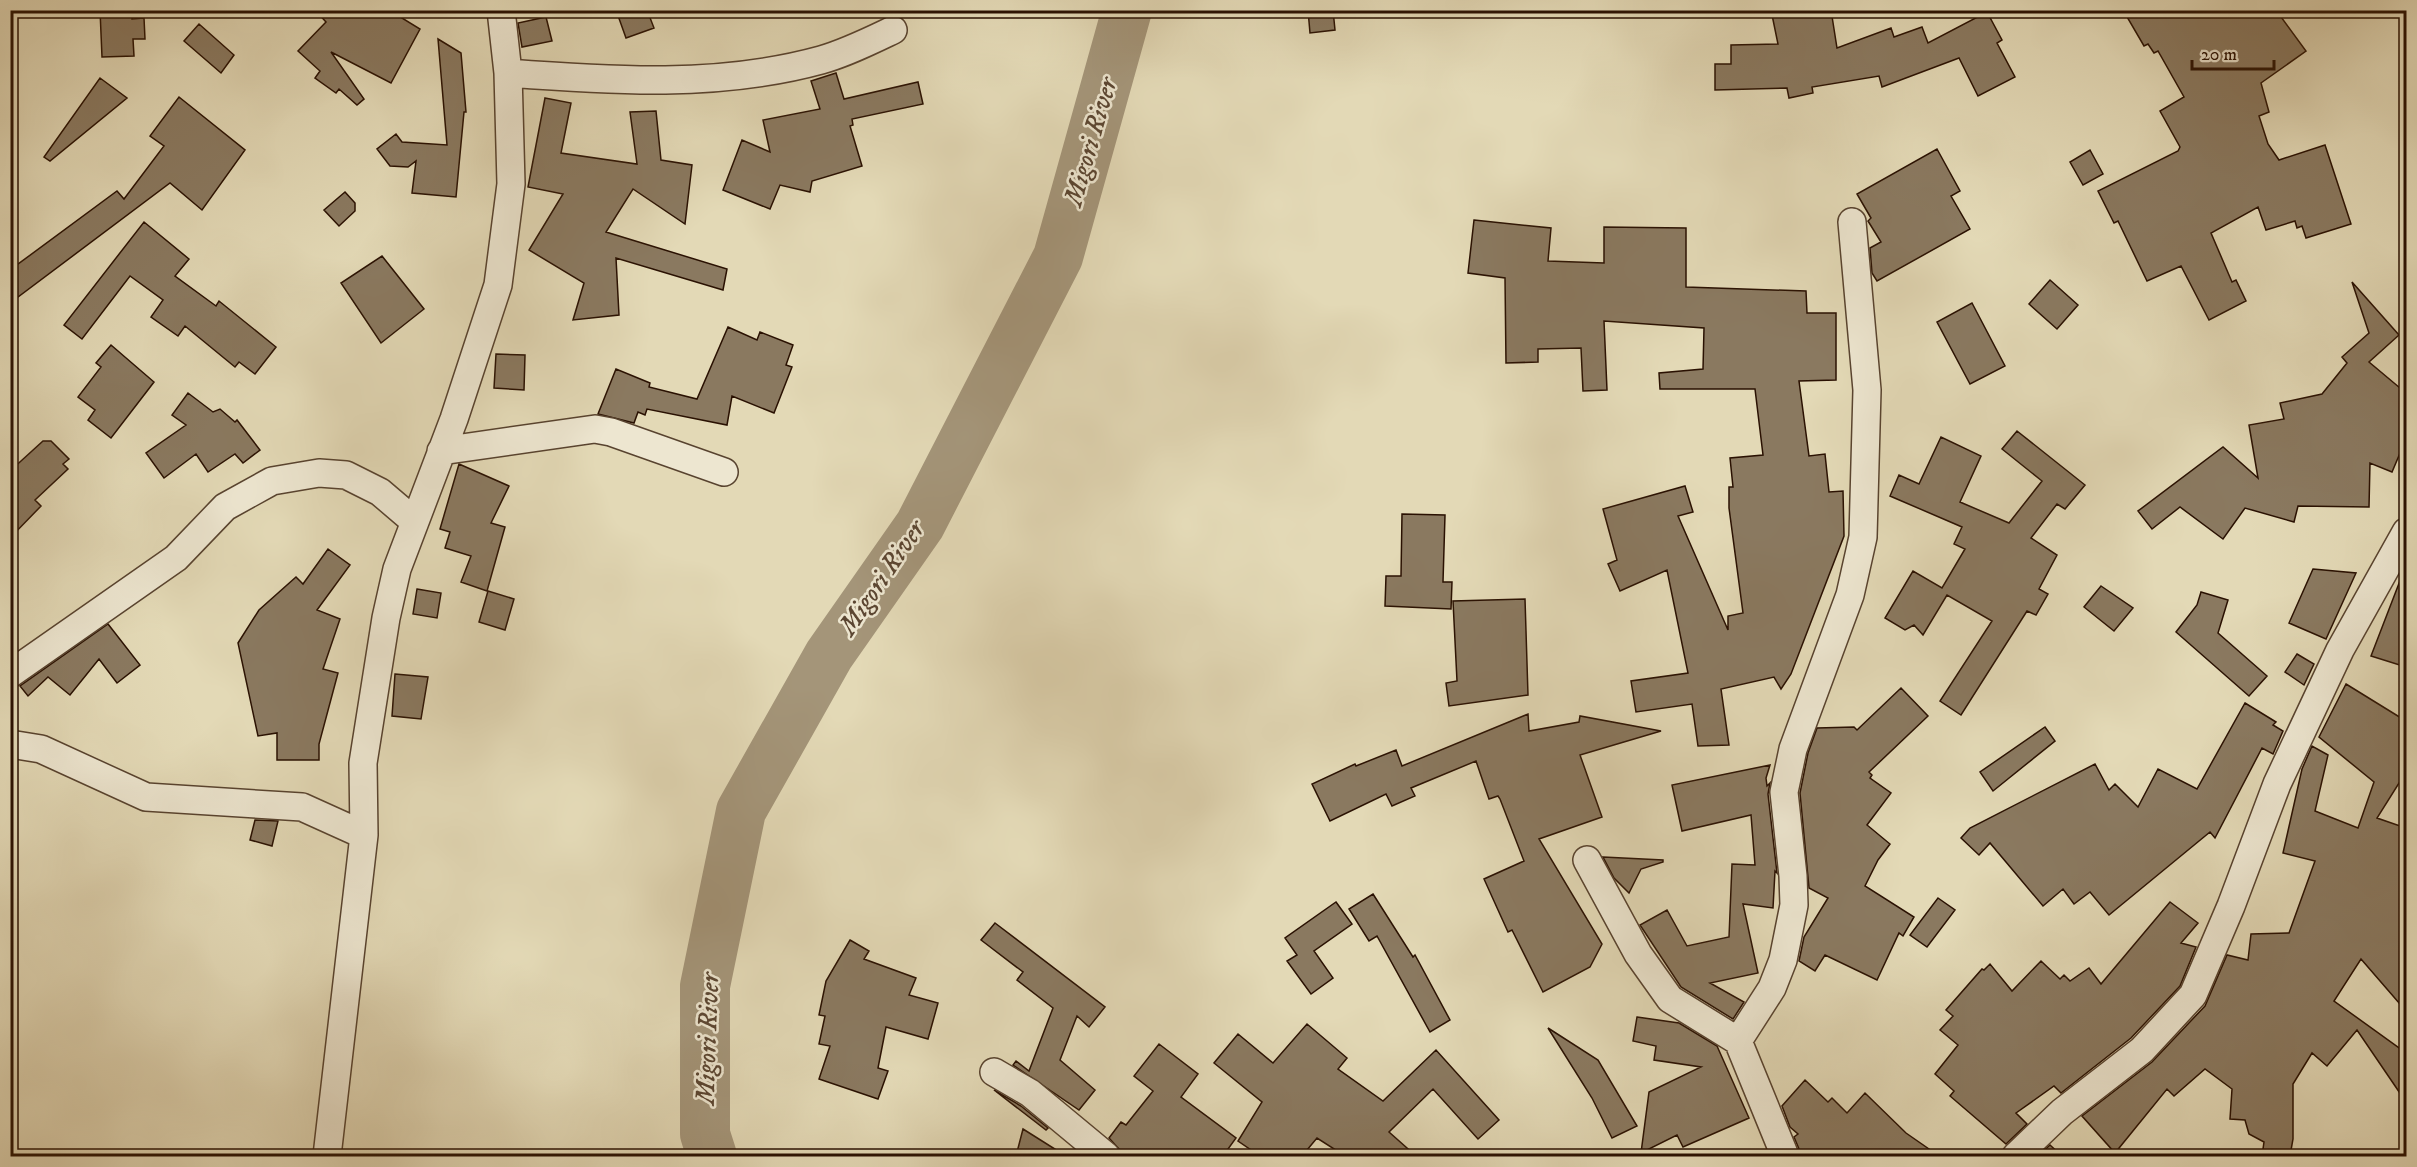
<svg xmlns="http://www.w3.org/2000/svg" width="2417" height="1167" font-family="'IM FELL DW Pica',serif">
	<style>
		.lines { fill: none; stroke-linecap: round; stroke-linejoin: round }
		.river { stroke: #a49579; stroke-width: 50 }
		.building { fill: #8a7960; stroke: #2a1102; stroke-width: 1.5 }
		.street-casing { stroke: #58432f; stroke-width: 30 }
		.street { stroke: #ede6d0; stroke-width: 27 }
		.labels { text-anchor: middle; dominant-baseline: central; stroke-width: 5; stroke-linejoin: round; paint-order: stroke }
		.water-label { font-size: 27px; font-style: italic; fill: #5b4632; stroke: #ede6d0 }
	</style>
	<rect width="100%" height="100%" fill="#e3d9b6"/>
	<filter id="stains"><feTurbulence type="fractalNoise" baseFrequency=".00333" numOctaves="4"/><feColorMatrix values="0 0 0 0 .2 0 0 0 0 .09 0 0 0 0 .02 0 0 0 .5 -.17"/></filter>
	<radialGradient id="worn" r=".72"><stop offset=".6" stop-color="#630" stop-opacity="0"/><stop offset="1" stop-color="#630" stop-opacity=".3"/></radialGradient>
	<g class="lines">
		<path class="river" d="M 712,1156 L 705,1134 L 705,986 L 741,811 L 829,655 L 920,525 L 1058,257 L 1127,10"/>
	</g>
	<path class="building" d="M 100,10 L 132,10 L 132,19 L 144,18 L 145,39 L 133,39 L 134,56 L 102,57 Z
		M 315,10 L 389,10 L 420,29 L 391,83 L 331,52 L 364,99 L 357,105 L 339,89 L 336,93 L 315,78 L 320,71 L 298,51 L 326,22 Z
		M 616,10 L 647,10 L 654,28 L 626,38 Z
		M 1308,10 L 1333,10 L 1335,30 L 1310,33 Z
		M 1771,10 L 1831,10 L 1837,48 L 1891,28 L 1894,37 L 1922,27 L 1928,43 L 1987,12 L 2002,40 L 1997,43 L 2015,77 L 1978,96 L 1959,58 L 1882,87 L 1879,76 L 1812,87 L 1813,93 L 1789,98 L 1787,88 L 1715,90 L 1715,64 L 1731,64 L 1731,45 L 1778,44 Z
		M 2123,10 L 2276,10 L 2306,51 L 2261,83 L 2269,112 L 2259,116 L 2268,144 L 2279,160 L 2325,145 L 2351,224 L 2306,238 L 2302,226 L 2297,228 L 2295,221 L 2266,230 L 2258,207 L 2211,233 L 2232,282 L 2236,280 L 2246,301 L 2209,320 L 2181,266 L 2147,281 L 2118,221 L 2114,223 L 2098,191 L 2178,151 L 2180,147 L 2160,111 L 2184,97 L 2158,51 L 2154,53 L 2148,44 L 2144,46 Z
		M 546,17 L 552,41 L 522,47 L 518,23 Z
		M 199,24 L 234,55 L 221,73 L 184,41 Z
		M 438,39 L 461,53 L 466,112 L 464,112 L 456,197 L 412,193 L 416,161 L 408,167 L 390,166 L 377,149 L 396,134 L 402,142 L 447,145 Z
		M 836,73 L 844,99 L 918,82 L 923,104 L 852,119 L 853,125 L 850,126 L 862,166 L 812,181 L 810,192 L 780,185 L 770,209 L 723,190 L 742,140 L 770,152 L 763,120 L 820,109 L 811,81 Z
		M 100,78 L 127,98 L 50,161 L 44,157 Z
		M 179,97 L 245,150 L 202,210 L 170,183 L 10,303 L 10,270 L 117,191 L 124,199 L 164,146 L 150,136 Z
		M 545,98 L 571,103 L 561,153 L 637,164 L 630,112 L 656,111 L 661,160 L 692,165 L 685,224 L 633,189 L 606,232 L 727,269 L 723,290 L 616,258 L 619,315 L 573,320 L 584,283 L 529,250 L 563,194 L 528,187 Z
		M 1937,149 L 1960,191 L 1951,196 L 1970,229 L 1877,281 L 1872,273 L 1870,248 L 1881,242 L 1868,221 L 1871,218 L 1857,194 Z
		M 2090,150 L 2103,174 L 2083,185 L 2070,162 Z
		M 345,192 L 355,203 L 355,211 L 339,226 L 324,210 Z
		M 1474,220 L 1551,228 L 1548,261 L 1604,263 L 1604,227 L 1686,228 L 1686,287 L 1806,291 L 1807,313 L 1836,313 L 1836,380 L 1799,381 L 1809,456 L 1825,454 L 1829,492 L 1843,491 L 1844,536 L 1791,674 L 1781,689 L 1774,677 L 1721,689 L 1729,745 L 1698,746 L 1692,704 L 1636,712 L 1631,681 L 1688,673 L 1667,570 L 1620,591 L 1608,564 L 1617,560 L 1603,509 L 1685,486 L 1693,512 L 1678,516 L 1728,630 L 1728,616 L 1743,613 L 1729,508 L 1729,487 L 1733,487 L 1730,458 L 1763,455 L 1755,389 L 1660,389 L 1659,373 L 1703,369 L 1704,328 L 1604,321 L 1607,390 L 1583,391 L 1581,348 L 1538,349 L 1538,362 L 1506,363 L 1505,278 L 1468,273 Z
		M 144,222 L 189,259 L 175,276 L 216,306 L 219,301 L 276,347 L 255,374 L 239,362 L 235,367 L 185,326 L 178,336 L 151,317 L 163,300 L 130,276 L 82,339 L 64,325 Z
		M 382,256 L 424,309 L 381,343 L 341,283 Z
		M 2050,280 L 2078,305 L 2057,329 L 2029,304 Z
		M 2352,282 L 2399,335 L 2369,362 L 2406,393 L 2406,439 L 2392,472 L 2370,463 L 2369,507 L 2298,506 L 2294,522 L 2245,508 L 2223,539 L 2180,507 L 2152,529 L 2138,511 L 2223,447 L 2258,478 L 2249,425 L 2284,419 L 2280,403 L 2322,394 L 2347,363 L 2342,357 L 2369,333 Z
		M 1972,303 L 2005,366 L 1970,384 L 1937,322 Z
		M 728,327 L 757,340 L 760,332 L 793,345 L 786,365 L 792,367 L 774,413 L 732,396 L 727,425 L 647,409 L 645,415 L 638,412 L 634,423 L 598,414 L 616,369 L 650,383 L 649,387 L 697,399 Z
		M 111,345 L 154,382 L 111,438 L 88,420 L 95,410 L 78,397 L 101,367 L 96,363 Z
		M 496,354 L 525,355 L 524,390 L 494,388 Z
		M 188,393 L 213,412 L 220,409 L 235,422 L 237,420 L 260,450 L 243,463 L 235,454 L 208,472 L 196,454 L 164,478 L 146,453 L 186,425 L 172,415 Z
		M 2017,431 L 2085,485 L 2065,509 L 2057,504 L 2031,538 L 2057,555 L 2039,589 L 2048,594 L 2036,615 L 2027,611 L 1961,715 L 1940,701 L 1992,621 L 1947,595 L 1923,635 L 1914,625 L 1905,630 L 1885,618 L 1913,571 L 1942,588 L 1965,549 L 1954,544 L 1962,527 L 1890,496 L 1899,475 L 1919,484 L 1941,437 L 1981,456 L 1960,502 L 2009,523 L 2042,481 L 2002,449 Z
		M 43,441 L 51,441 L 69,459 L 63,464 L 68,469 L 35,500 L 41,506 L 10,538 L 10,471 Z
		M 459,464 L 509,486 L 491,523 L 505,527 L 487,591 L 461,582 L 471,556 L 445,548 L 450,532 L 440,529 Z
		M 1402,514 L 1445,515 L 1443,582 L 1452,582 L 1451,609 L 1385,606 L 1386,576 L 1401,576 Z
		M 328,549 L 350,565 L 317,610 L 340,619 L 323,669 L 338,673 L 319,744 L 319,760 L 277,760 L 277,733 L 258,736 L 238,643 L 259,610 L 296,577 L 303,584 Z
		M 2313,569 L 2356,573 L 2326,639 L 2289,623 Z
		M 2403,573 L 2406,573 L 2406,667 L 2371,656 Z
		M 2101,586 L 2133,608 L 2114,631 L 2084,607 Z
		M 417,589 L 441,593 L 437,618 L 413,614 Z
		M 488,591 L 514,599 L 505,630 L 479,622 Z
		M 2201,592 L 2228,600 L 2218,633 L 2267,676 L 2249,696 L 2176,632 L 2197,605 Z
		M 1525,599 L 1528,695 L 1449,706 L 1446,683 L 1457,681 L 1453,601 Z
		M 108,624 L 140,665 L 117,683 L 99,659 L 70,695 L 48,677 L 28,696 L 20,686 Z
		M 2297,654 L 2314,664 L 2304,685 L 2285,672 Z
		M 395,674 L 428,677 L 421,719 L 392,716 Z
		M 2346,684 L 2406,721 L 2406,772 L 2377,818 L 2406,828 L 2406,1011 L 2361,959 L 2334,1001 L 2406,1053 L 2406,1102 L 2357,1030 L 2327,1066 L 2312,1053 L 2293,1084 L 2293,1139 L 2290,1156 L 2262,1156 L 2264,1142 L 2249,1134 L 2245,1120 L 2230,1119 L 2232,1089 L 2205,1069 L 2174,1096 L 2167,1089 L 2115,1153 L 2082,1116 L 2152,1062 L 2205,1006 L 2227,955 L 2248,960 L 2251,934 L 2289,933 L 2315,861 L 2283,853 L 2302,769 L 2312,746 L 2328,755 L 2315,811 L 2358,828 L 2374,782 L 2319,737 Z
		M 1901,688 L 1928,716 L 1869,772 L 1872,775 L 1870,778 L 1891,793 L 1867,825 L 1890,844 L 1878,860 L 1865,886 L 1914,917 L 1903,936 L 1899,933 L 1877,980 L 1825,955 L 1815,971 L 1799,961 L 1804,937 L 1828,898 L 1809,888 L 1800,793 L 1808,753 L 1817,728 L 1854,727 L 1857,730 Z
		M 2245,703 L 2276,722 L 2273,725 L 2283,731 L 2273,754 L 2262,748 L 2215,838 L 2210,832 L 2109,915 L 2090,892 L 2074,904 L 2063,889 L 2043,906 L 1990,843 L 1979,855 L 1961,838 L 1970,828 L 2095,764 L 2109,790 L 2115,784 L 2138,807 L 2158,769 L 2197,789 Z
		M 1528,714 L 1529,731 L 1579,722 L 1580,716 L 1661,731 L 1580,755 L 1602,817 L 1539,839 L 1602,944 L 1590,967 L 1543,992 L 1512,930 L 1508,932 L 1484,879 L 1524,861 L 1500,799 L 1498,796 L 1489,799 L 1476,761 L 1411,788 L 1415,796 L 1392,806 L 1386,794 L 1330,821 L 1312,784 L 1355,764 L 1356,766 L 1396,750 L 1402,766 Z
		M 2045,727 L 2055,741 L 1993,791 L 1980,772 Z
		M 1770,765 L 1766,778 L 1767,786 L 1770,783 L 1768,794 L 1777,873 L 1775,871 L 1773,908 L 1743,904 L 1758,973 L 1710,983 L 1744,1002 L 1733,1019 L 1681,987 L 1640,925 L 1667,910 L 1687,946 L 1729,937 L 1732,864 L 1755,865 L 1751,815 L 1682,831 L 1672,785 Z
		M 255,820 L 278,821 L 272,846 L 250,840 Z
		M 1603,857 L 1663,860 L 1663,862 L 1641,869 L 1629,893 L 1614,878 Z
		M 1373,894 L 1413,957 L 1415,955 L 1450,1020 L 1430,1032 L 1377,936 L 1369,941 L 1349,909 Z
		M 1938,898 L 1955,910 L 1927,947 L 1910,935 Z
		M 1336,902 L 1352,924 L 1314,951 L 1333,978 L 1311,994 L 1287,961 L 1297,955 L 1285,938 Z
		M 2170,902 L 2198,923 L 2181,943 L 2196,947 L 2180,986 L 2131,1038 L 2061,1093 L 2054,1086 L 2016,1113 L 2027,1124 L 2006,1144 L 1950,1096 L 1954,1091 L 1935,1074 L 1958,1045 L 1940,1030 L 1953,1016 L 1946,1010 L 1982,969 L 1984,970 L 1990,964 L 2012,991 L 2041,961 L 2060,979 L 2064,975 L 2070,981 L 2089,968 L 2101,984 Z
		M 995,923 L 1105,1007 L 1089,1027 L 1077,1016 L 1060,1060 L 1095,1090 L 1079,1110 L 1013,1065 L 1016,1061 L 1029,1071 L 1053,1008 L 1017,980 L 1023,972 L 981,940 Z
		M 850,940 L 869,951 L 864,959 L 916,978 L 909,995 L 938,1003 L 928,1039 L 886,1027 L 878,1068 L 888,1071 L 878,1099 L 819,1079 L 830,1046 L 819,1044 L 825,1016 L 819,1015 L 826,981 Z
		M 1637,1017 L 1679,1023 L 1717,1046 L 1749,1118 L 1683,1147 L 1677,1135 L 1641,1153 L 1649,1092 L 1701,1067 L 1654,1060 L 1656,1046 L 1633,1041 Z
		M 1307,1024 L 1347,1058 L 1338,1069 L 1383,1101 L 1436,1050 L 1499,1120 L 1478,1139 L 1433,1089 L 1389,1132 L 1416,1156 L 1345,1156 L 1317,1138 L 1302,1156 L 1260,1156 L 1238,1141 L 1262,1102 L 1214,1063 L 1238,1034 L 1273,1063 Z
		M 1548,1028 L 1598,1060 L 1637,1126 L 1612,1138 L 1592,1098 Z
		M 1159,1044 L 1198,1074 L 1181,1097 L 1236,1138 L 1223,1156 L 1121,1156 L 1120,1150 L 1109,1138 L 1121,1122 L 1126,1125 L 1153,1091 L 1134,1076 Z
		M 1805,1080 L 1828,1102 L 1832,1098 L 1847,1113 L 1865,1093 L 1906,1133 L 1939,1156 L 1802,1156 L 1794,1137 L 1798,1134 L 1790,1127 L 1782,1106 Z
		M 994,1090 L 1021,1106 L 1048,1128 L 1046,1130 Z
		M 1023,1129 L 1066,1156 L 1016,1156 Z
		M 2050,1145 L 2062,1156 L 2038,1156 Z"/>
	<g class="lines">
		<defs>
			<path id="street" d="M 508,73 C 612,81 719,88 821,60 C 846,53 870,41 893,30
				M 441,451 L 595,429 L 611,432 L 724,472
				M 10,674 L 176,558 L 225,507 L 272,481 L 319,473 L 346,475 L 380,492 L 414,521
				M 10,744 L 41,749 L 146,797 L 302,807 L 364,835
				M 1587,860 L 1638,954 L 1670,999 L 1738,1041
				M 994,1072 L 1030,1093 L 1106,1156
				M 327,1156 L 364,835 L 363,763 L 386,618 L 397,569 L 454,419 L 498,285 L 511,184 L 508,73 L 501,10
				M 1785,1156 L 1738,1041 L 1772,988 L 1783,960 L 1794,905 L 1793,876 L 1784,792 L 1793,749 L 1850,595 L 1863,537 L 1867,390 L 1852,222
				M 2016,1156 L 2062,1112 L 2142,1050 L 2193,995 L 2231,906 L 2277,784 L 2340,650 L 2406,532"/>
		</defs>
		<use href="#street" class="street-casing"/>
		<use href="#street" class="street"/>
	</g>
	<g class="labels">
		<g class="water-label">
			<text transform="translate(1091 142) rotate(-74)">Migori River</text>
			<text transform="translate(882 578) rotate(-56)">Migori River</text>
			<text transform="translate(708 1039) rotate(-88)">Migori River</text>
		</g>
	</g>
	<rect width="2417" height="1167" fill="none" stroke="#e3d9b6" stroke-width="36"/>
	<rect x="12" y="12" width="2393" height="1143" fill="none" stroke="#2a1102" stroke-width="3"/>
	<rect x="18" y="18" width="2381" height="1131" fill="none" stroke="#2a1102" stroke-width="1.5"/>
	<path d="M2192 60v9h82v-9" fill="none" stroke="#2a1102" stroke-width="3"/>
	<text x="2201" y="60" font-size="18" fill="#2a1102" stroke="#ede6d0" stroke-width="4.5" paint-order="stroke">20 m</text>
	<rect width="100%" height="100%" filter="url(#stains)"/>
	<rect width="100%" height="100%" fill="url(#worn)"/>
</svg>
